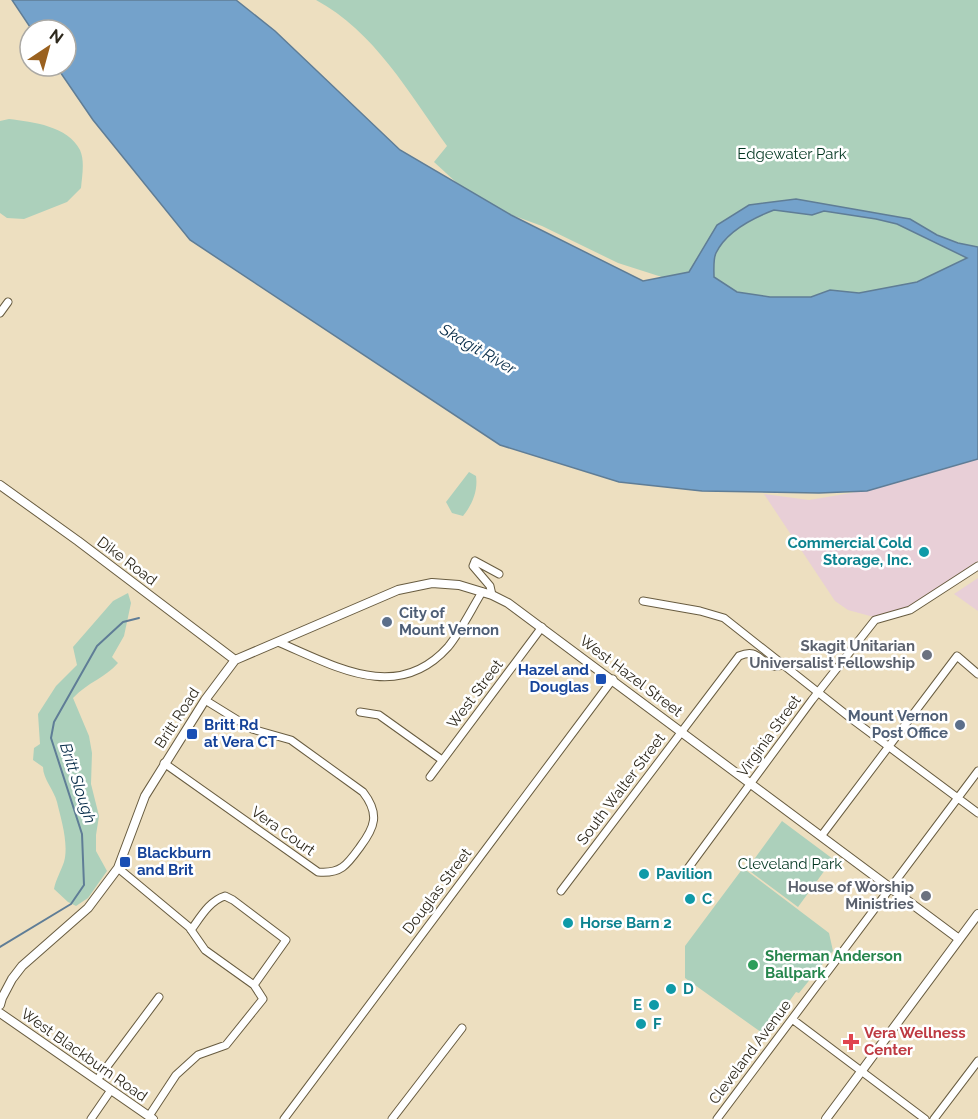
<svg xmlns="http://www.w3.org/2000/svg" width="978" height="1119" font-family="Raleway,sans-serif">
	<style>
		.industrial { fill: #e8cfd7 }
		.green { fill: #acd0bb }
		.water { fill: #74a2cb; stroke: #5f7d96; stroke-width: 1.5; fill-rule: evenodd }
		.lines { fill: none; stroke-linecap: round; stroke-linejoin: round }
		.stream { stroke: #5f7d96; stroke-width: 2 }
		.minor-casing { stroke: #685c40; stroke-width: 9 }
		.tertiary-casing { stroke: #685c40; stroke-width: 10 }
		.minor { stroke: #fff; stroke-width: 7 }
		.tertiary { stroke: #fff; stroke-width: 8 }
		.culture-dot { fill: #0f9aa8; stroke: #fff; stroke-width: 2 }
		.service-dot { fill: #5c6f8a; stroke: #fff; stroke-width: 2 }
		.worship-dot { fill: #6b7280; stroke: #fff; stroke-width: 2 }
		.transit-dot { fill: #1a4fb4; stroke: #fff; stroke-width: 2 }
		.leisure-dot { fill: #2e9e5b; stroke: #fff; stroke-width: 2 }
		.health-dot { fill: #e0444e; stroke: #fff; stroke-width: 2 }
		.labels { text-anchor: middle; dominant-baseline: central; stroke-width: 5; stroke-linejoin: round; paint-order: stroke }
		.park-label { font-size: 15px; fill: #033621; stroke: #fff }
		.culture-label { font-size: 15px; font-weight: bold; fill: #0d838f; stroke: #fff; text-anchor: start }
		.street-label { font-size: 15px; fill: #2d281c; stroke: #fff }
		.service-label { font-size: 15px; font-weight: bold; fill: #4e5e75; stroke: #fff; text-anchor: start }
		.worship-label { font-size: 15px; font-weight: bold; fill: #5b616d; stroke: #fff; text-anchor: end }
		.transit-label { font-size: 15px; font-weight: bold; fill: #164399; stroke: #fff; text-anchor: start }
		.leisure-label { font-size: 15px; font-weight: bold; fill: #27864d; stroke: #fff; text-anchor: start }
		.health-label { font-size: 15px; font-weight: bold; fill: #be3a42; stroke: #fff; text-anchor: start }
		.water-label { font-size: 16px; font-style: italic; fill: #082d49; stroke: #fff }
	</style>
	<rect width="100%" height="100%" fill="#eddfc0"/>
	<path class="industrial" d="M 978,457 L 978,561 L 900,613 L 881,619 L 848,610 L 835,601 L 764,494 L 809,500 L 851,493 Z
		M 978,578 L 978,611 L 954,594 Z"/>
	<path class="green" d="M 316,0 L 978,0 L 978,278 L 762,309 L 618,263 L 542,226 L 509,214 L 470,195 L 434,162 L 447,146 C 409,93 374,31 316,0 Z
		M 9,119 C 33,122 68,126 80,150 C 85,161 82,176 81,188 L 67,202 L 24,219 L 7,218 L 0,213 L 0,121 Z
		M 469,472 L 476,476 C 478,490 473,504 463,516 L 452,513 L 446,502 Z
		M 128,593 L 131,603 L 124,636 L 112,657 L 118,663 C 105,678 88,682 73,698 L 89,736 L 92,753 L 91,784 L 99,816 L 96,835 L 96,851 L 107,871 L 88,898 L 76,906 L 68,902 L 54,889 C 56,879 61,871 64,862 C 69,844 61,819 57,802 C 54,790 43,779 43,767 L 33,760 L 34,748 L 40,744 L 38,714 L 56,686 L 77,665 L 73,647 L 113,601 Z
		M 782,821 L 833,859 L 798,907 L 747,869 Z
		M 743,868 L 829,933 L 833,951 L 799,993 L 796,992 L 765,1035 L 685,978 L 685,946 Z"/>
	<path class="water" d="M 12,0 L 236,0 L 275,31 L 400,150 L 511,215 L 643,281 L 689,272 L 717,225 L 749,205 L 796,199 L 910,219 L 937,235 L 958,243 L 978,247 L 978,459 L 867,491 L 819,493 L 702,491 L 619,482 L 500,445 L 190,240 L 93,120 L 56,66 L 66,66 L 66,30 L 32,30 ZM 774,210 L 812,215 L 824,211 L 876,219 L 897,224 L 967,258 L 917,282 L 859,293 L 830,290 L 811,297 L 770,297 L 737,292 L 714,277 C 714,270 713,259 716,253 C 726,232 753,218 774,210 Z"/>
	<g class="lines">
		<path class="stream" d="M 0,947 L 71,904 L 84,885 L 82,834 L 51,738 L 54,722 L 97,646 L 123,622 L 139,618"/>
		<defs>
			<path id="minor" d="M 0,313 L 8,302
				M 475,561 L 473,566 L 490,586 L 492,595
				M 475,561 L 499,574
				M 643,601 L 700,611 L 724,618 L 853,720 L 978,813
				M 278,642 C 335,666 397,704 448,647 C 461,631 471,610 482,592
				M 360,712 L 379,715 L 442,760
				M 164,763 L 318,872 C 341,874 347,865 360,847 C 375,827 380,814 363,792 L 291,740 L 252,729 L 205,700
				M 430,777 L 542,627
				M 822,835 L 957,656 L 978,674
				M 118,868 L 189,927 L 205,950 L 254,985 L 286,940 L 233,900 L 225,896 C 209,901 200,918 191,930
				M 686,871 L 812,700 L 875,620 L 910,610 L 978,566
				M 561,891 L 739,656 C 758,648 758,661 773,666 C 776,667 780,666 784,665
				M 792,1019 L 925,1119
				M 97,1080 L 159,997
				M 149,1116 L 176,1075 L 198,1055 L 226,1045 L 263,999 L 254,985
				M 91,1119 L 111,1090
				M 284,1119 L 613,679
				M 392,1119 L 462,1028
				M 717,1119 L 978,771
				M 934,1119 L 978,1061"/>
			<path id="tertiary" d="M 0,485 L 78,541 L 235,660
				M 0,1005 L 2,998 L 12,979 L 22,966 L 88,908 L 118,868 L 145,796 L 205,700 L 235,660 L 398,590 L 432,583 L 459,585 L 492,595 L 508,603 L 959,939
				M 0,1013 L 153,1119
				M 826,1119 L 978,914"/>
		</defs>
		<use href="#minor" class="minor-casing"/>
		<use href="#tertiary" class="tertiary-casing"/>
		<use href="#minor" class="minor"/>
		<use href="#tertiary" class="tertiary"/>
	</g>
	<g class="culture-dot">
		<circle cx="924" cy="552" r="6"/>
		<circle cx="644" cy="874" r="6"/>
		<circle cx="690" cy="899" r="6"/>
		<circle cx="568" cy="923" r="6"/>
		<circle cx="671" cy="989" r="6"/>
		<circle cx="654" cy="1005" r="6"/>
		<circle cx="641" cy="1024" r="6"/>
	</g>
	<g class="service-dot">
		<circle cx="387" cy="622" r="6"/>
		<circle cx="960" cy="725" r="6"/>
	</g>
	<g class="worship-dot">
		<circle cx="927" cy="655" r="6"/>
		<circle cx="926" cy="896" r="6"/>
	</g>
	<g class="transit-dot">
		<rect x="595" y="673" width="12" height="12" rx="3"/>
		<rect x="186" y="728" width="12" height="12" rx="3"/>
		<rect x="119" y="856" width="12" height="12" rx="3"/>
	</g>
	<circle class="leisure-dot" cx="753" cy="965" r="6"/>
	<path class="health-dot" d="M848 1033h6v6h6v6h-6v6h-6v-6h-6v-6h6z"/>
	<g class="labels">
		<g class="park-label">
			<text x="792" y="154">Edgewater Park</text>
			<text x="790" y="864">Cleveland Park</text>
		</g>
		<g class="culture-label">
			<text x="912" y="543" text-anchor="end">Commercial Cold<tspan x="912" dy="17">Storage, Inc.</tspan></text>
			<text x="656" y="874">Pavilion</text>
			<text x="702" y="899">C</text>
			<text x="580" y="923">Horse Barn 2</text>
			<text x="683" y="989">D</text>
			<text x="642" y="1005" text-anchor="end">E</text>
			<text x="653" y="1024">F</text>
		</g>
		<g class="street-label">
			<text transform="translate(127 561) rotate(37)">Dike Road</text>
			<text transform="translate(631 676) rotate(37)">West Hazel Street</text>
			<text transform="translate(475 694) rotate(-53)">West Street</text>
			<text transform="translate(177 718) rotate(-57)">Britt Road</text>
			<text transform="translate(769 736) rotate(-54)">Virginia Street</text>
			<text transform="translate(621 789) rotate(-53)">South Walter Street</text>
			<text transform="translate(283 831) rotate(35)">Vera Court</text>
			<text transform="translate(437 891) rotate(-53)">Douglas Street</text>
			<text transform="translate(750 1052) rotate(-53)">Cleveland Avenue</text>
			<text transform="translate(84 1055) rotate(35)">West Blackburn Road</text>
		</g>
		<g class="service-label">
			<text x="399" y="613">City of<tspan x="399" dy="17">Mount Vernon</tspan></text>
			<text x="948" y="716" text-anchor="end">Mount Vernon<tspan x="948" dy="17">Post Office</tspan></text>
		</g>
		<g class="worship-label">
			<text x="915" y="646">Skagit Unitarian<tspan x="915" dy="17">Universalist Fellowship</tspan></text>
			<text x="914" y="887">House of Worship<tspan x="914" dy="17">Ministries</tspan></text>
		</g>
		<g class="transit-label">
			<text x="589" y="670" text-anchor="end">Hazel and<tspan x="589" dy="17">Douglas</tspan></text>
			<text x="204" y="725">Britt Rd<tspan x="204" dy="17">at Vera CT</tspan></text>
			<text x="137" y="853">Blackburn<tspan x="137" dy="17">and Brit</tspan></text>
		</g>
		<g class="leisure-label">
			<text x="765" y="956">Sherman Anderson<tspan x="765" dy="17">Ballpark</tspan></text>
		</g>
		<g class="health-label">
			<text x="864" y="1033">Vera Wellness<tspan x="864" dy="17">Center</tspan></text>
		</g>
		<g class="water-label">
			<text transform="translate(478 349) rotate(30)">Skagit River</text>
			<text transform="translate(78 783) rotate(72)">Britt Slough</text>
		</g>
	</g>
	<g transform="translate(48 48) rotate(36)"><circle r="28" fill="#ffffff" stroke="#aba9a4" stroke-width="1.5"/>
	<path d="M0-4.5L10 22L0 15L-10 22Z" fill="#9a611f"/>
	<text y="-9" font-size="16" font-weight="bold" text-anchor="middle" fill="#2d281c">N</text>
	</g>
</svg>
